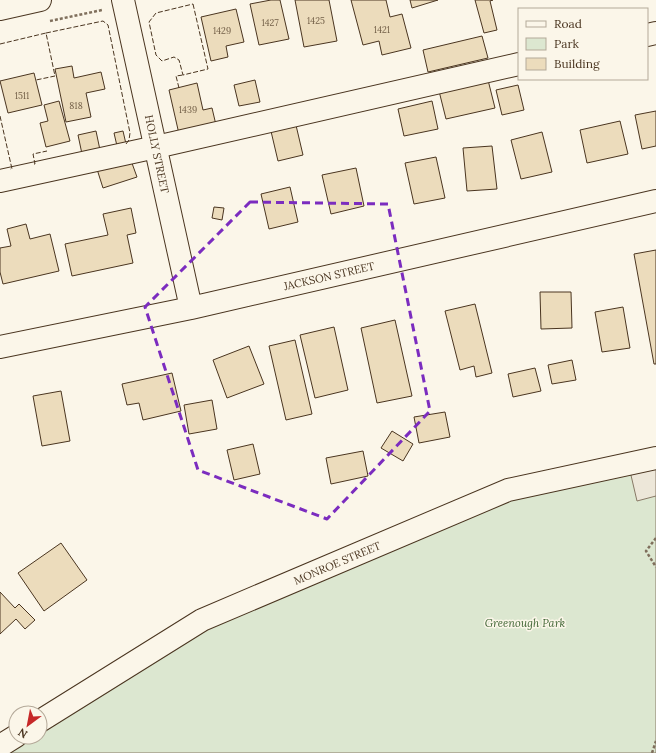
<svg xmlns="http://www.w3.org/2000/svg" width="656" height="753" font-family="Lora,serif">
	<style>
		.green { fill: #dce7d0; stroke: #887966 }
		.parking { fill: #ede7d9; stroke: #887966 }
		.building { fill: #ecdcbc; stroke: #4a3520 }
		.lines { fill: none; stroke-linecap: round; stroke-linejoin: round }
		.minor-casing { stroke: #4a3520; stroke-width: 24 }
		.path { stroke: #7f6f5c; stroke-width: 2.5; stroke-dasharray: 3 2; stroke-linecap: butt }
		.minor { stroke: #fbf6e9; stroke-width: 22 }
		.fence { stroke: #4a3520; stroke-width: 1; stroke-dasharray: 5 2; stroke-linecap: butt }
		.marked { fill: none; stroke: #7b2cbf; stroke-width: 3; stroke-dasharray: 8 5; stroke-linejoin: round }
		.labels { text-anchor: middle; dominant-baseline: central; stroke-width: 3; stroke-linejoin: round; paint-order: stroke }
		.number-label { font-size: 9px; fill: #725f47 }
		.street-label { font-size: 11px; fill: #4a3520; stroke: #fbf6e9 }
		.park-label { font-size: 11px; font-style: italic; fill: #436837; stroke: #fbf6e9 }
	</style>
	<rect width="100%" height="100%" fill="#fbf6e9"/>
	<path class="green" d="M 656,458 L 656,753 L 0,753 L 16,737 L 40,737 L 40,721 L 202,620 L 508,490 Z"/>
	<path class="parking" d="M 656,465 L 656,496 L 637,501 L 630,471 Z"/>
	<path class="building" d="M 271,0 L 280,0 L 289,39 L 259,45 L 250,4 Z
		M 295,0 L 329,0 L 337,41 L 304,47 Z
		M 351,0 L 386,0 L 390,17 L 402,14 L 411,48 L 382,55 L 379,41 L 363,45 Z
		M 410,0 L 438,0 L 412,8 Z
		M 475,0 L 493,0 L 490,1 L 497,30 L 484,33 Z
		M 236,9 L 244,42 L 226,46 L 228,57 L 211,61 L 201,17 Z
		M 482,36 L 488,58 L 428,72 L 423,50 Z
		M 72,66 L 74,78 L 101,72 L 105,89 L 86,93 L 91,117 L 66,122 L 55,69 Z
		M 34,73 L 42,105 L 8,113 L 0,81 Z
		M 487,76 L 495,108 L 446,119 L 438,87 Z
		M 255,80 L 260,102 L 239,106 L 234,85 Z
		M 197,83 L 203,110 L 212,108 L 216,125 L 179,134 L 169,90 Z
		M 518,85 L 524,110 L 502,115 L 496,90 Z
		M 59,101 L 70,141 L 46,147 L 40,123 L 48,121 L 44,105 Z
		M 432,101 L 438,129 L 404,136 L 398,109 Z
		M 656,111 L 656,146 L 642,149 L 635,115 Z
		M 295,121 L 303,155 L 278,161 L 270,127 Z
		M 620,121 L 628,154 L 587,163 L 580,130 Z
		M 96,131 L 100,150 L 82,154 L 78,135 Z
		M 123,131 L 126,144 L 117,146 L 114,133 Z
		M 542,132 L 552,172 L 521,179 L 511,140 Z
		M 492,146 L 497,189 L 467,191 L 463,148 Z
		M 129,155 L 137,177 L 103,188 L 96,166 Z
		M 436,157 L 445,198 L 414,204 L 405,163 Z
		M 356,168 L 364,206 L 331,214 L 322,175 Z
		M 290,187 L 298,222 L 269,229 L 261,194 Z
		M 214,207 L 224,208 L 222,220 L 212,218 Z
		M 131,208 L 136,233 L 127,235 L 133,263 L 72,276 L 65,244 L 108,235 L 103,214 Z
		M 26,224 L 30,239 L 50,234 L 59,271 L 3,284 L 0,272 L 0,248 L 11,246 L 7,229 Z
		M 656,250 L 656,364 L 654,364 L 634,254 Z
		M 540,292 L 571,292 L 572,328 L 541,329 Z
		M 475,304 L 492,373 L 476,377 L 474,366 L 460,370 L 445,311 Z
		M 623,307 L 630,348 L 602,352 L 595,312 Z
		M 395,320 L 412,396 L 377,403 L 361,328 Z
		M 334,327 L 348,390 L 315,398 L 300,335 Z
		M 295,340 L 312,414 L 286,420 L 269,346 Z
		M 249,346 L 264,384 L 227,398 L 213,360 Z
		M 572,360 L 576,380 L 552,384 L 548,365 Z
		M 535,368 L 541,391 L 513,397 L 508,374 Z
		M 172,373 L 181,411 L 143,420 L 139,403 L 127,405 L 122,384 Z
		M 61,391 L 70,441 L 42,446 L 33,396 Z
		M 212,400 L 217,429 L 189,434 L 184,405 Z
		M 445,412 L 450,437 L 419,443 L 414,417 Z
		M 392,431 L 413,444 L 403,461 L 381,448 Z
		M 253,444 L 260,474 L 234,480 L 227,450 Z
		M 363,451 L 368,476 L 331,484 L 326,458 Z
		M 61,543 L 87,580 L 44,611 L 18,573 Z
		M 0,592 L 15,608 L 19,604 L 35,620 L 25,629 L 16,619 L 0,634 Z"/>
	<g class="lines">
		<defs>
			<path id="minor" d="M 123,0 L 191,308
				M 0,9 L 40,0
				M 647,35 L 656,33
				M 0,181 L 156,147 L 519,64
				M 0,347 L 191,308 L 656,201
				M 40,721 L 202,620 L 508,490 L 656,458
				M 0,746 L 16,736"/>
		</defs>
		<use href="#minor" class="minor-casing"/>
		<path class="path" d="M 50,21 L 102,10
			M 656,538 L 646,551 L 656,567
			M 652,753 L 656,741"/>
		<use href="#minor" class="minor"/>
		<path class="fence" d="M 193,4 L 208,69 L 183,75 L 179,60 L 174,57 L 162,61 L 156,55 L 149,22 L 156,13 Z
			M 46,33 L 103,21 L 108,25 L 130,133 L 129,140 L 126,144
			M 0,44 L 46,33 L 55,76 L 36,80
			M 179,88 L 176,76 L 183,75
			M 0,116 L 12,169 L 10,169
			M 34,164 L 35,164 L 33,154 L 47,151"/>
	</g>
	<path class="marked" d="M 250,202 L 388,204 L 430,411 L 327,519 L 198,470 L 145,307 Z"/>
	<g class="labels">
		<g class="number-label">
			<text x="316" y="20">1425</text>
			<text x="270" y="22">1427</text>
			<text x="382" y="29">1421</text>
			<text x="222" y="30">1429</text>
			<text x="22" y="95">1511</text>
			<text x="76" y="105">818</text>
			<text x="188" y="109">1439</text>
		</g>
		<g class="street-label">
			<text transform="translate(157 154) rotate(78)">HOLLY STREET</text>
			<text transform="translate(329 276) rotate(-13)">JACKSON STREET</text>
			<text transform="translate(337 563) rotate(-23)">MONROE STREET</text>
		</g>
		<g class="park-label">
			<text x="525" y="623">Greenough Park</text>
		</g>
	</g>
	<rect x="518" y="8" width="130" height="72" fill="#fbf6e9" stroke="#b4a999"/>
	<rect x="526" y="21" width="20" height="6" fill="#fbf6e9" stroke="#b4a999"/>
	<text x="554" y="28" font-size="12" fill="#4a3520">Road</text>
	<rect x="526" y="38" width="20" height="12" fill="#dce7d0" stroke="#b4a999"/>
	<text x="554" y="48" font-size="12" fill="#4a3520">Park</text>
	<rect x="526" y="58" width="20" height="12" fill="#ecdcbc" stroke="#b4a999"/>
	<text x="554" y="68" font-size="12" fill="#4a3520">Building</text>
	<g transform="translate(28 725) rotate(212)"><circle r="19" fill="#fbf6e9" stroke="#b4a999"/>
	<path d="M0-3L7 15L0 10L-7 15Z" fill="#c62828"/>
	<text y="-6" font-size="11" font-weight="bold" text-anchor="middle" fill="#4a3520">N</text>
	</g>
</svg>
